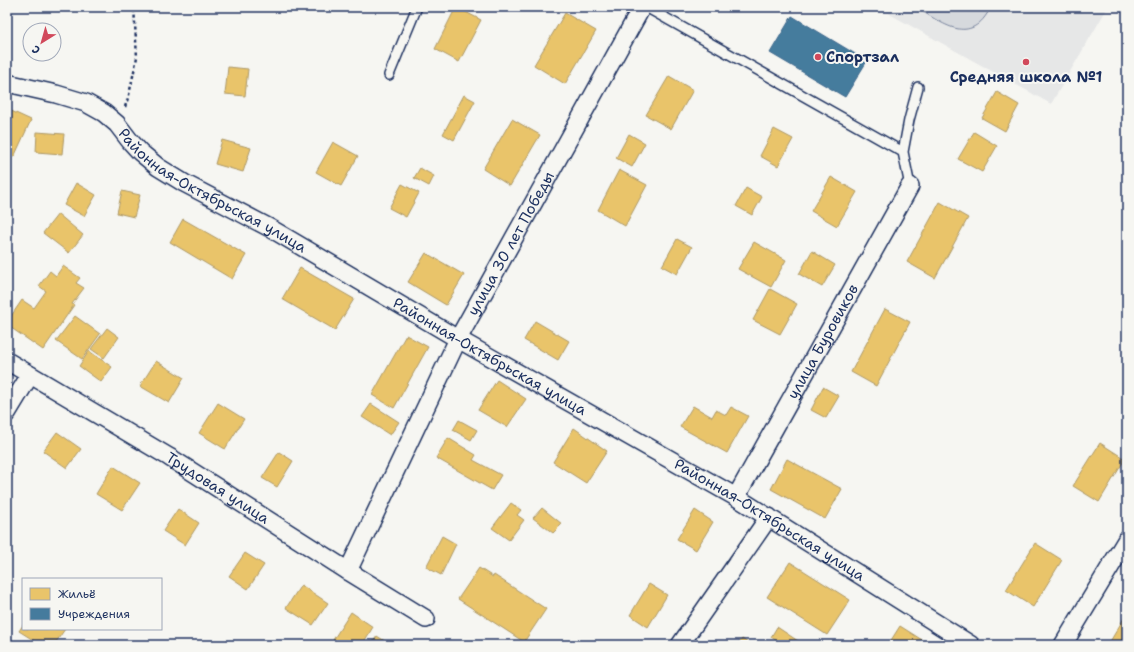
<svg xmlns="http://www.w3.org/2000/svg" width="1134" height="652" font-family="'Shantell Sans',sans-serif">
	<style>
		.built { fill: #e6e7e7 }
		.green { fill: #d6d9dd; stroke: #78849e }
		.homes { fill: #e9c46a; stroke: #ab9766 }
		.public { fill: #457b9d; stroke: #38648a }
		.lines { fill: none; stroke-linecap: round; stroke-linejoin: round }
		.service-casing { stroke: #1b2f5e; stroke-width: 12 }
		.minor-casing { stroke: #1b2f5e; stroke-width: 20 }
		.path { stroke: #1b2f5e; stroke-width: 2.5; stroke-dasharray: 3 3; stroke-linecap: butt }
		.service { stroke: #f6f6f2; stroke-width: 9 }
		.minor { stroke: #f6f6f2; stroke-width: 17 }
		.poi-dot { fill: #d1495b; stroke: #f6f6f2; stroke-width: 1.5 }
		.labels { text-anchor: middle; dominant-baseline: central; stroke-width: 4; stroke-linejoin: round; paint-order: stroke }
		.poi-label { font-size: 15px; font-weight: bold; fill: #1b2f5e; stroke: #f6f6f2; text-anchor: start }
		.street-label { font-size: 15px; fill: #1b2f5e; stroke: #f6f6f2 }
	</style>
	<rect width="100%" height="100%" fill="#f6f6f2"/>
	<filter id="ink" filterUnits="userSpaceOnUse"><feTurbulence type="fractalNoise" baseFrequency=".025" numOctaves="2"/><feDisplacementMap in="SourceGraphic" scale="8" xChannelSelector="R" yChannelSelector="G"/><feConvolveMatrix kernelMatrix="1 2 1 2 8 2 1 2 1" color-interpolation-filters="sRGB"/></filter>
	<g filter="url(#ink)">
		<path class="built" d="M 877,7 L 1108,7 L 1051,104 Z"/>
		<path class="green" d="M 915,7 L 991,7 C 970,48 943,23 915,7 Z"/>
		<path class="homes" d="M 456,7 L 481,20 L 459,62 L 435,49 Z
			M 565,13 L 596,31 L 565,84 L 534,65 Z
			M 228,67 L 248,69 L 245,96 L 225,94 Z
			M 669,76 L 693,90 L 671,129 L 646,115 Z
			M 997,92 L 1019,105 L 1005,131 L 982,118 Z
			M 464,95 L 475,101 L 454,140 L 443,134 Z
			M 7,109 L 31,120 L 14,157 L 7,154 Z
			M 512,119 L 540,135 L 510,186 L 483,169 Z
			M 774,129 L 793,139 L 778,166 L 760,156 Z
			M 37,132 L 64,134 L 62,154 L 36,152 Z
			M 974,132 L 997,146 L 982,172 L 958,159 Z
			M 629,134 L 645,143 L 632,167 L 616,158 Z
			M 222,140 L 251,148 L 243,172 L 215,164 Z
			M 333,142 L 358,156 L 341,186 L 316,172 Z
			M 420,168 L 434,176 L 429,186 L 414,178 Z
			M 619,170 L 647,185 L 625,226 L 598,210 Z
			M 831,177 L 857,192 L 837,226 L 811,211 Z
			M 76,183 L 96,195 L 84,216 L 64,205 Z
			M 402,184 L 419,193 L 406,217 L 389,208 Z
			M 746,188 L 762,197 L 752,215 L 736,206 Z
			M 122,191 L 140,195 L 134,217 L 117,213 Z
			M 940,202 L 968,218 L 935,278 L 907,262 Z
			M 58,214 L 83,235 L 69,253 L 43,233 Z
			M 183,219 L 246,255 L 232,279 L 170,242 Z
			M 677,239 L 692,247 L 677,274 L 662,266 Z
			M 754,242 L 786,260 L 771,287 L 738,269 Z
			M 812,251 L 835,265 L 822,287 L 799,274 Z
			M 426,253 L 464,275 L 446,305 L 408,282 Z
			M 63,266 L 80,278 L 76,283 L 84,288 L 72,304 L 74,305 L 43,350 L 7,325 L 7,322 L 22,300 L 34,308 L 46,291 L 39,286 L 50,271 L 56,276 Z
			M 300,268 L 354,299 L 335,330 L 282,299 Z
			M 770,289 L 797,304 L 780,334 L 753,320 Z
			M 885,309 L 910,322 L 876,386 L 851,372 Z
			M 75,316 L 100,334 L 82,359 L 56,341 Z
			M 535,321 L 569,341 L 558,360 L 524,340 Z
			M 107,328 L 119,337 L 104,358 L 91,349 Z
			M 406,335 L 428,347 L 394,408 L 372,395 Z
			M 89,351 L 112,367 L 101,382 L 79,366 Z
			M 156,361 L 184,378 L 169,403 L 140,386 Z
			M 497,380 L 526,399 L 507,427 L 478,410 Z
			M 823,387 L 839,396 L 826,418 L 811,410 Z
			M 218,403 L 244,419 L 225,449 L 199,433 Z
			M 371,404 L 399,422 L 390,435 L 362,417 Z
			M 693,406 L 712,417 L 716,410 L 726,415 L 731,407 L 748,416 L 727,453 L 680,427 Z
			M 459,420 L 477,430 L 471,440 L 453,430 Z
			M 574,428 L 607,451 L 586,483 L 553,462 Z
			M 57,432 L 81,449 L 67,468 L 43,451 Z
			M 448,438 L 476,455 L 473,460 L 501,475 L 492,490 L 436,458 Z
			M 1100,443 L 1125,459 L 1099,502 L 1073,486 Z
			M 279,452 L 293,461 L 277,487 L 262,478 Z
			M 787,459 L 842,489 L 825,519 L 771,489 Z
			M 113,466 L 140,483 L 122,510 L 96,494 Z
			M 511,503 L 521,510 L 517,515 L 524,520 L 509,540 L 492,528 Z
			M 542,508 L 562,524 L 553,533 L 533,518 Z
			M 178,509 L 199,523 L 185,545 L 163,531 Z
			M 695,510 L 713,522 L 696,550 L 677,539 Z
			M 442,536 L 456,544 L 441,575 L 426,567 Z
			M 1035,543 L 1062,560 L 1033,607 L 1006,590 Z
			M 245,553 L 264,565 L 248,589 L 229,576 Z
			M 790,562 L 850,600 L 827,635 L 767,597 Z
			M 479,568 L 493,577 L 494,575 L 546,609 L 524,642 L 458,599 Z
			M 649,584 L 667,595 L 648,627 L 630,615 Z
			M 301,585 L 328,603 L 313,625 L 286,608 Z
			M 351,612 L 373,627 L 362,645 L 341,645 L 333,640 Z
			M 1127,613 L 1127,645 L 1108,645 Z
			M 23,625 L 23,629 L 65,629 L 54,645 L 41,645 L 19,631 Z
			M 900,626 L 930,645 L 888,645 Z
			M 777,627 L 804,645 L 783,645 L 771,637 Z
			M 377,636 L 391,645 L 371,645 Z
			M 742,639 L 751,645 L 738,645 Z"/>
		<path class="public" d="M 792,16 L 867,61 L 845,97 L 770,53 Z"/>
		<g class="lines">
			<defs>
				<path id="service" d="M 646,7 L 903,152 L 909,120 L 918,87
					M 389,75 L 417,7
					M 903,152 L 910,186"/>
				<g id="minor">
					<path id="s1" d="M 7,83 L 56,94 L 86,103 L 104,113 L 117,124 L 130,141 L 140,152 L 158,167 L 184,183 L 270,228 L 458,339 L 736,497 L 971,645"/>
					<path id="s2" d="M 7,361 L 169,457 L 348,571 L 426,619"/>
					<path d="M 7,413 L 30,375"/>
					<path id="s3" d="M 736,497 L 910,186"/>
					<path id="s4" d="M 348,571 L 458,339 L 642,7"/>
					<path d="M 680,645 L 769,517"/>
					<path d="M 1063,645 L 1127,539"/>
				</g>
			</defs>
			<use href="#service" class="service-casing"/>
			<use href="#minor" class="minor-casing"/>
			<path class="path" d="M 125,107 L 129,95 L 137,57 L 134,7"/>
			<use href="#service" class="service"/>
			<use href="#minor" class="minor"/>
		</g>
	</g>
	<g class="poi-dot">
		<circle cx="818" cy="57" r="4"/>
		<circle cx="1026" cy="62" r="4"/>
	</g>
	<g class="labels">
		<g class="poi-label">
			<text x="826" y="57">Спортзал</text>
			<text x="1026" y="77" text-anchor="middle">Средняя школа №1</text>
		</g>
		<g class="street-label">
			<text stroke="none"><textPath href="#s1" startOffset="237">Районная-Октябрьская улица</textPath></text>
			<text stroke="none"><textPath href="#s4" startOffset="366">улица 30 лет Победы</textPath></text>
			<text stroke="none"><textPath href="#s3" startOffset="178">улица Буровиков</textPath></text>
			<text stroke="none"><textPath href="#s1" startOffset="561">Районная-Октябрьская улица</textPath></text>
			<text stroke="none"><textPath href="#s2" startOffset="246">Трудовая улица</textPath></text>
			<text stroke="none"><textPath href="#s1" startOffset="885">Районная-Октябрьская улица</textPath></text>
		</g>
	</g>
	<rect width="1134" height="652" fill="none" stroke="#f6f6f2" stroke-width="24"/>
	<rect x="12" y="12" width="1110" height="628" fill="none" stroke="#1b2f5e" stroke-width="1.5" filter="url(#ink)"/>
	<rect x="22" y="578" width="140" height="52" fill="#f6f6f2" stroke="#9ea6b7"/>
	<rect x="30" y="588" width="20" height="12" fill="#e9c46a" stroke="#9ea6b7"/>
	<text x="58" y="598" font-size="12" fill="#1b2f5e">Жильё</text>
	<rect x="30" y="608" width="20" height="12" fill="#457b9d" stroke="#9ea6b7"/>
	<text x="58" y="618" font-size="12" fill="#1b2f5e">Учреждения</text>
	<g transform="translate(42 42) rotate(217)"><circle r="19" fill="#f6f6f2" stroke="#9ea6b7"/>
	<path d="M0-3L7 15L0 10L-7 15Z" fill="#d1495b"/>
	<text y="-6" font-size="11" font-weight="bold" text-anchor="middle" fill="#1b2f5e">С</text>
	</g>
</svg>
